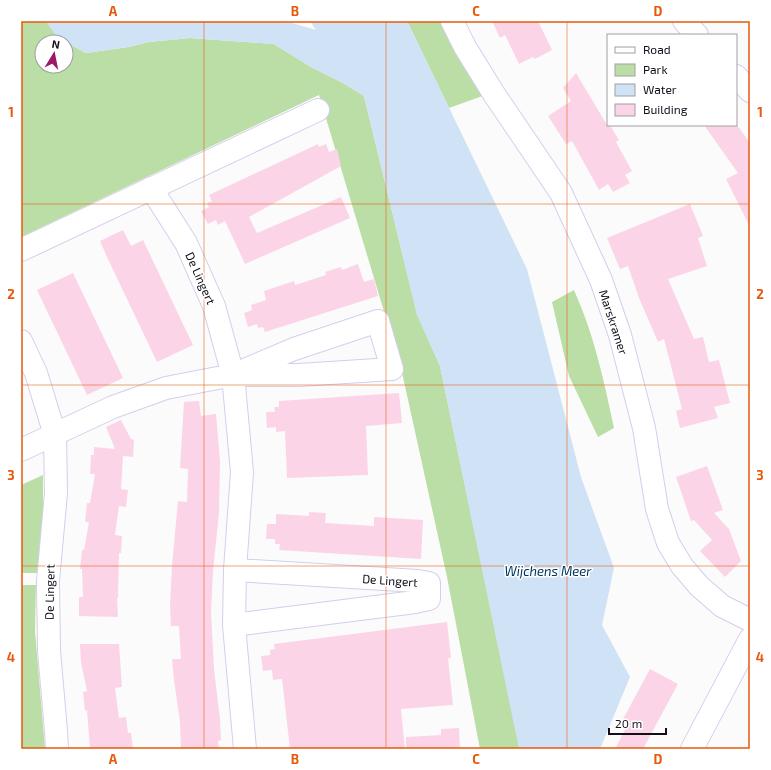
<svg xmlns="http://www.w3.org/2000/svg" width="771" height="770" font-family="'Exo 2',sans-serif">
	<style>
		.green { fill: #bbdea6 }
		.water { fill: #d0e2f6 }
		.building { fill: #fcd4e7 }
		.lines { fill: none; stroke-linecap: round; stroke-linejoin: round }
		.minor-casing { stroke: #d5cdee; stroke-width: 24 }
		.minor { stroke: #fff; stroke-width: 22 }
		.grid { fill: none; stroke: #e8590c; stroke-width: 1; stroke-opacity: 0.55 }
		.labels { text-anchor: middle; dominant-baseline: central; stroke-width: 3; stroke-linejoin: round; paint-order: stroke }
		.street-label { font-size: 12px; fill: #120e1a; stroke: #fff }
		.water-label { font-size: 13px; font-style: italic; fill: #013560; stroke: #fff }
		.neatline { fill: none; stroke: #e8590c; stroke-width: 1.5 }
		.grid-label { font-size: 13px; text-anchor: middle; font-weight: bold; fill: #e8590c }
	</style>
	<rect width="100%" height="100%" fill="#fbfbfb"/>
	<path class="green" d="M 21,21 L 48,21 L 48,23 L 58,38 L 65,42 L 42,42 L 42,66 L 66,66 L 66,42 L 86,53 L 128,47 L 149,42 L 190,38 L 274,44 L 311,67 L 343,83 L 364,96 L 417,314 L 440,366 L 520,749 L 480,749 L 447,577 L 401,368 L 319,95 L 21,237 Z
		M 407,21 L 443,21 L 488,94 L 449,108 Z
		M 574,290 C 594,334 604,381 614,428 L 598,437 L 569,376 L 552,302 Z
		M 43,475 L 43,513 L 37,573 L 21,573 L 21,485 Z
		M 21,585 L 36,585 L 35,631 L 45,749 L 21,749 Z"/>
	<path class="water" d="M 48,21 L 279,21 L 292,23 L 316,30 L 310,21 L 407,21 L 527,269 L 581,477 L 614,568 L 602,625 L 630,677 L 600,749 L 519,749 L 440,366 L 417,315 L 364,96 L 343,83 L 311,67 L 274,44 L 190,38 L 149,42 L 128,47 L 86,53 L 58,38 L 47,23 Z"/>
	<path class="building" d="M 492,21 L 538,21 L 552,50 L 535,59 L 533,57 L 519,64 L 505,35 L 500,38 Z
		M 576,73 L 607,125 L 610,125 L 619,140 L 616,142 L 632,171 L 625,175 L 630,183 L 613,192 L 608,184 L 599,190 L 572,141 L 566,144 L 548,116 L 571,101 L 563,88 Z
		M 704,125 L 737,125 L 750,143 L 750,227 L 726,179 L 738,173 Z
		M 318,144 L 319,147 L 326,144 L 329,152 L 337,149 L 341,166 L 249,217 L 257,233 L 341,197 L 350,218 L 245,264 L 225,221 L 218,225 L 216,220 L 208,224 L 201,211 L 209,207 L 207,203 L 212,201 L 209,195 Z
		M 690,204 L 703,236 L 698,238 L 707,266 L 668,279 L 694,339 L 703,337 L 709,362 L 719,360 L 730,403 L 714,407 L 718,418 L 680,428 L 676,411 L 682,409 L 664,339 L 658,342 L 639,298 L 628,266 L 620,269 L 607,238 Z
		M 123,230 L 131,246 L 143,240 L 193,345 L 157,362 L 107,257 L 100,241 Z
		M 358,264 L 364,282 L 374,279 L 378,296 L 265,332 L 263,327 L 258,328 L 257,324 L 248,327 L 244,313 L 252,310 L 251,305 L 266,300 L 264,291 L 294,281 L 295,285 L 326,275 L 325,272 L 341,267 L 342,270 Z
		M 73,273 L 123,378 L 87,395 L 37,290 Z
		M 399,393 L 402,423 L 366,426 L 368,475 L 287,478 L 285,431 L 276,432 L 276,427 L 267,428 L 266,412 L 275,412 L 274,407 L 279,407 L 279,401 Z
		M 199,401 L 201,416 L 216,414 L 220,461 L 219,513 L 213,571 L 211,612 L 214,669 L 220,719 L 221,740 L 218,741 L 219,749 L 181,749 L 180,722 L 174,680 L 172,659 L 181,659 L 179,626 L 171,626 L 170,606 L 172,566 L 178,501 L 187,502 L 188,469 L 180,468 L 184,402 Z
		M 121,420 L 131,439 L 134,440 L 133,457 L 123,456 L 121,489 L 128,490 L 126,507 L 119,506 L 115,535 L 122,536 L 121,553 L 119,553 L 118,598 L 117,598 L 118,617 L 79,616 L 79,597 L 83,597 L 82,569 L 80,569 L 82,550 L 84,550 L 89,522 L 85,522 L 87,503 L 90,503 L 95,474 L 90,474 L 91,455 L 94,455 L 94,447 L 115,449 L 106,427 Z
		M 707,466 L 723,510 L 714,513 L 729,529 L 741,561 L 725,577 L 700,551 L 712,540 L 694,520 L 691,521 L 676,477 Z
		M 309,512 L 326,513 L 325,523 L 341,524 L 374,526 L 374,517 L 423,520 L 421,559 L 279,550 L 280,544 L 275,544 L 275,539 L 266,539 L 267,524 L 276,524 L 276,514 L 309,516 Z
		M 447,622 L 451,658 L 448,658 L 453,705 L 401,709 L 405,749 L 290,749 L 282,679 L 273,680 L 272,670 L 263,671 L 261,656 L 270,655 L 270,650 L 275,649 L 274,644 Z
		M 80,644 L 119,644 L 122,687 L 115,688 L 119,718 L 126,717 L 128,733 L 131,733 L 133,749 L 90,749 L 87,710 L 85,711 L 83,692 L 87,691 L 81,663 Z
		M 650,669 L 678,684 L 643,749 L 615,749 L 628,724 L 622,721 Z
		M 459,728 L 460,749 L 406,749 L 406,737 L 441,735 L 441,729 Z"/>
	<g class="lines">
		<defs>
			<path id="minor" d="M 452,21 L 465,47 L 494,94 L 561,193 L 601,280 L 620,335 L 644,428 L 657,509 L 668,543 L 682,566 L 699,586 L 722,606 L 750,620
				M 684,21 L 697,35
				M 736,76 L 750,91
				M 151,188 L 186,243 L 214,306 L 233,375 L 242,472 L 235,570 L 234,625 L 245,749
				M 21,250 L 318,110
				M 378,321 L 392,369 L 299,375 L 233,375 L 294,349 Z
				M 21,341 L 36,373 L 55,435 L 56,493 L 48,581 L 49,651 L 56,731 L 57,749
				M 21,450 L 113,407 L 166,388 L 233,375
				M 234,625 L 415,602 L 429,599 L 429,583 L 418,581 L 235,570
				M 692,749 L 750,639"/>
		</defs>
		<use href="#minor" class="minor-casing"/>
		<use href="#minor" class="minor"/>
	</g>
	<path class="grid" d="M 204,21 L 204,749M 386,21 L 386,749M 567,21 L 567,749M 21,204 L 750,204M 21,385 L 750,385M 21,566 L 750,566"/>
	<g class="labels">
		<g class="street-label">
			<text transform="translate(201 278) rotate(66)">De Lingert</text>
			<text transform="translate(614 322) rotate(72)">Marskramer</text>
			<text transform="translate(390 580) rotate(4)">De Lingert</text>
			<text transform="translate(49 592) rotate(-89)">De Lingert</text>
		</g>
		<g class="water-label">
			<text x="548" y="571">Wijchens Meer</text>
		</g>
	</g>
	<rect width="771" height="770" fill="none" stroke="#ffffff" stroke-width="44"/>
	<rect x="607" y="34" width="130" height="92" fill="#ffffff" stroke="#a09fa3"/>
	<rect x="615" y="47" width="20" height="6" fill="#ffffff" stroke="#a09fa3"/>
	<text x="643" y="54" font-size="12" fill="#120e1a">Road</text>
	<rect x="615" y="64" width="20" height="12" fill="#bbdea6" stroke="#a09fa3"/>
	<text x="643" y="74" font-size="12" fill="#120e1a">Park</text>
	<rect x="615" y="84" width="20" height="12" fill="#d0e2f6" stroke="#a09fa3"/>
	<text x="643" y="94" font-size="12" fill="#120e1a">Water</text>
	<rect x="615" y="104" width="20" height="12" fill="#fcd4e7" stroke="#a09fa3"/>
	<text x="643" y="114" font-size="12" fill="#120e1a">Building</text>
	<g transform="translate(54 54) rotate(10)"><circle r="19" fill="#ffffff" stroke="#a09fa3"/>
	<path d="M0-3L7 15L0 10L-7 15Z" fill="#9e1867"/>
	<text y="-6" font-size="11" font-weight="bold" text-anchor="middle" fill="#120e1a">N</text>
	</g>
	<path d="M609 728v6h57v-6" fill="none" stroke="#120e1a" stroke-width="2"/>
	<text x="615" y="728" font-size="12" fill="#120e1a" stroke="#ffffff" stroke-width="3" paint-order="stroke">20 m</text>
	<rect x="22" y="22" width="727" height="726" class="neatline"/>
	<g class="grid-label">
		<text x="113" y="16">A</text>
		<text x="295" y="16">B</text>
		<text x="476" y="16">C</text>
		<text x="658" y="16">D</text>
		<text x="11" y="117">1</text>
		<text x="760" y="117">1</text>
		<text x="11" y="299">2</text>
		<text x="760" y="299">2</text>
		<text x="11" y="480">3</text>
		<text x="760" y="480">3</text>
		<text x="11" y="662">4</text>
		<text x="760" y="662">4</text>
		<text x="113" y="764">A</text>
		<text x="295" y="764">B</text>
		<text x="476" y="764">C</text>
		<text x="658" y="764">D</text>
	</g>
</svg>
